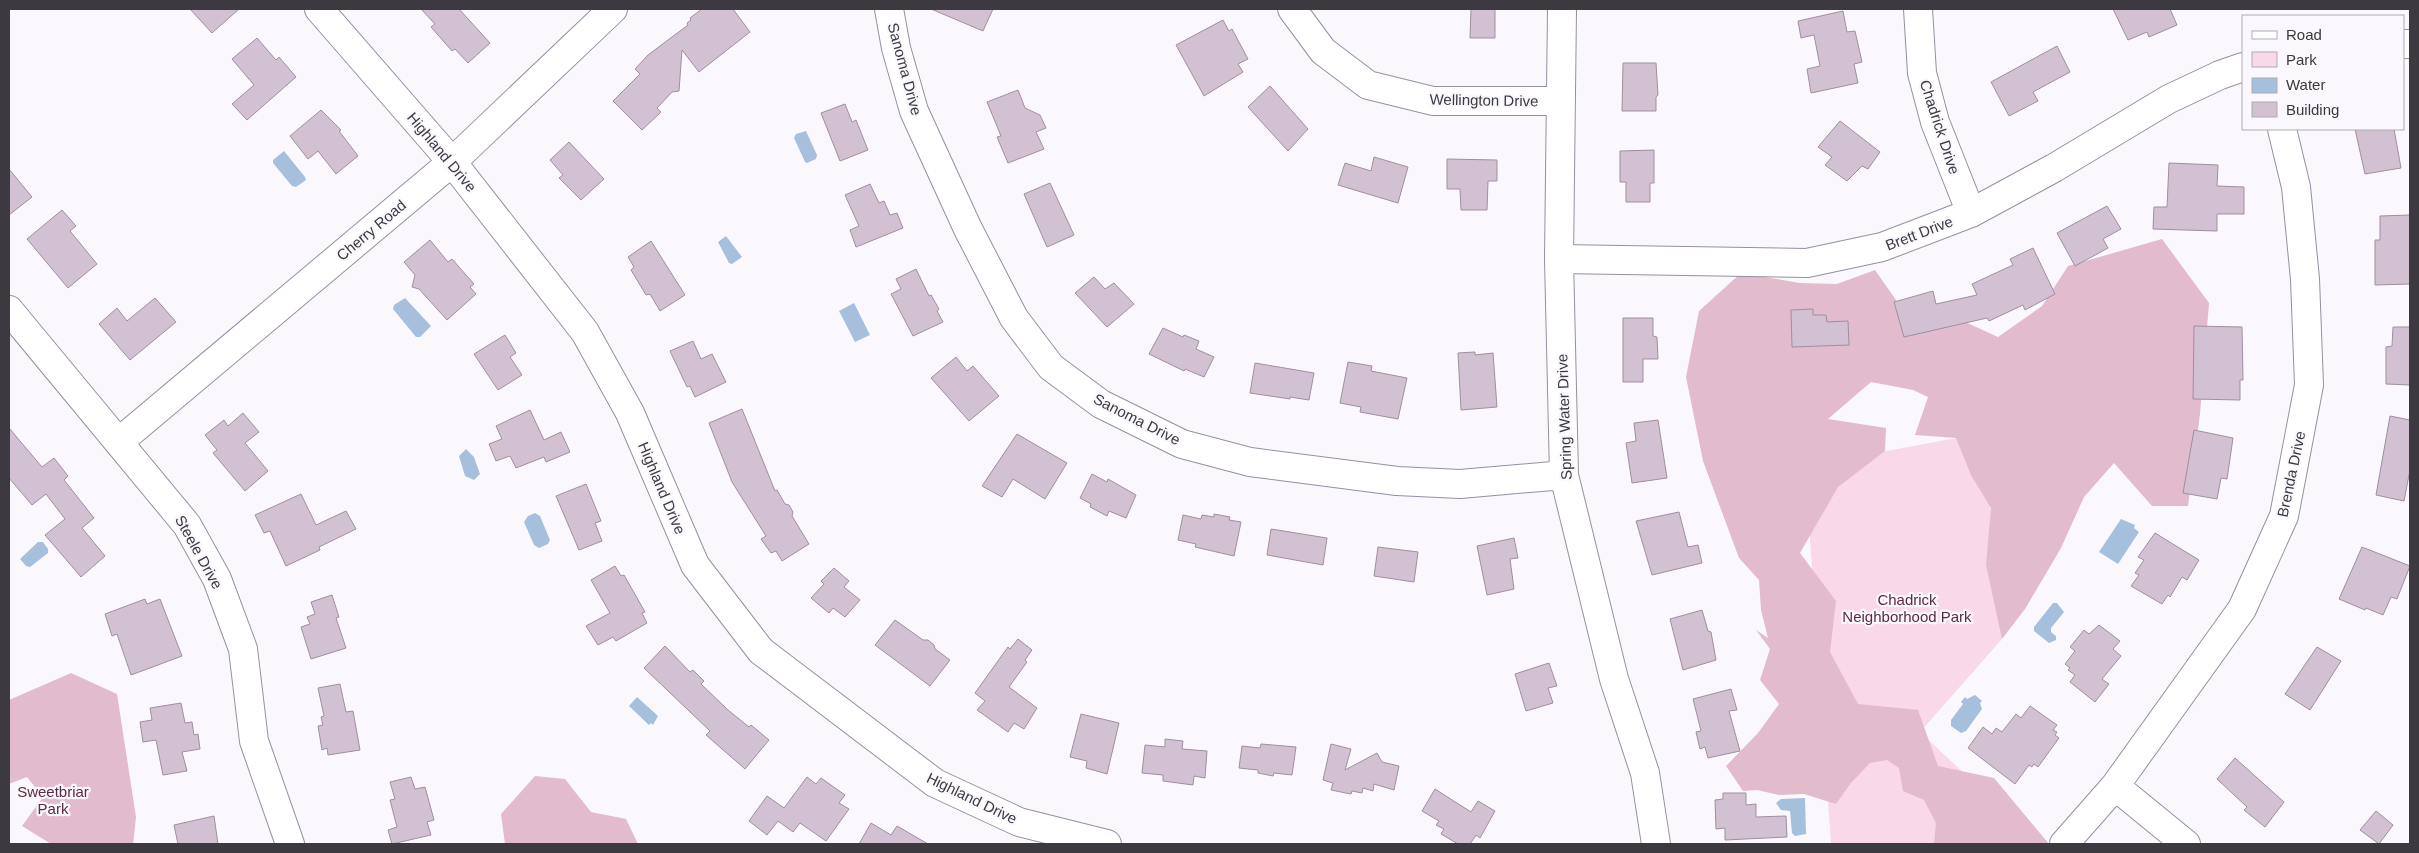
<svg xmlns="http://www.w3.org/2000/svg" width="2419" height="853" font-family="Arial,sans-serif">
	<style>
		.green { fill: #f9d8e7 }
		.forest { fill: #e2bbcd }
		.water { fill: #a6bfdd }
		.building { fill: #d2c1d3; stroke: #9f8f9f }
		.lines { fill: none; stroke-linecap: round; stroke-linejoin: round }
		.minor-casing { stroke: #968fa3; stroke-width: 30 }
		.minor { stroke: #fff; stroke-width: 28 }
		.labels { text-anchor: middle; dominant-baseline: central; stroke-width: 4.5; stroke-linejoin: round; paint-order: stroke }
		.street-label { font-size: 15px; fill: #3c3941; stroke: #faf8fd }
		.park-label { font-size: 15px; fill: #5c2a44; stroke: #faf8fd }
	</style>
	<rect width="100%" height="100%" fill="#faf8fd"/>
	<path class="green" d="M 1984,433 L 2002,639 L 1920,732 L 2032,837 L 2030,844 L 1831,844 L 1805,466 Z"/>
	<path class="forest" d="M 2162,239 L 2209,303 L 2200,414 L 2188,506 L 2152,506 L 2114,463 L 2084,497 L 2061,548 L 2025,609 L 2002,639 L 1986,565 L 1991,508 L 1971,475 L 1956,438 L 1915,435 L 1928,397 L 1913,390 L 1871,382 L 1828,419 L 1886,428 L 1885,451 L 1838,487 L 1800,553 L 1836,601 L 1830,652 L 1858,704 L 1918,710 L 1938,766 L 1994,778 L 2049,844 L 1934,844 L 1936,823 L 1924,800 L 1903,791 L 1899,768 L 1887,760 L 1870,763 L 1850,784 L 1836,804 L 1804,794 L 1779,795 L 1757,790 L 1743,791 L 1726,766 L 1758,733 L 1779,704 L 1760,680 L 1770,649 L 1756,630 L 1768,638 L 1761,610 L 1759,580 L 1739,558 L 1703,461 L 1686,377 L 1699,311 L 1741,273 L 1800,283 L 1837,284 L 1875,270 L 1910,320 L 1950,315 L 1998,337 L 2042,306 L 2068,266 Z
		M 71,673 L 117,694 L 136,817 L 133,844 L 51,844 L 22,826 L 43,797 L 27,777 L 9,784 L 9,700 Z
		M 535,776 L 565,779 L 591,812 L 626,819 L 638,844 L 505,844 L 501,814 Z"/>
	<path class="water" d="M 806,131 L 817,155 L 816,159 L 807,163 L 805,162 L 794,138 L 796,134 Z
		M 284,151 L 305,177 L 306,180 L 296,187 L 292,186 L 273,163 L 273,160 Z
		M 726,236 L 742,257 L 732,264 L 729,263 L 718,242 Z
		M 405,298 L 431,326 L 420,337 L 416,337 L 393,309 L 394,305 Z
		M 854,303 L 870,335 L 855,342 L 839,311 Z
		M 466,449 L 474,457 L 480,474 L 474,480 L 465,476 L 459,456 Z
		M 535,513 L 540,516 L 550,540 L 548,544 L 539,548 L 534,545 L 524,522 L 528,516 Z
		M 2121,519 L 2135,525 L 2134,528 L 2139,532 L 2118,564 L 2099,552 Z
		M 38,542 L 43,542 L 48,549 L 48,553 L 30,567 L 26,566 L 20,559 Z
		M 2053,603 L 2057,603 L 2064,612 L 2051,628 L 2051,632 L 2056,636 L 2056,640 L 2049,643 L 2034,631 L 2034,627 Z
		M 1975,695 L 1982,701 L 1980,703 L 1982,709 L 1966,731 L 1961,733 L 1951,726 L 1951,720 L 1963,704 L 1961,702 L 1965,697 L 1967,699 Z
		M 637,697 L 658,716 L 653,725 L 651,723 L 649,725 L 629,706 Z
		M 1805,798 L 1806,834 L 1795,836 L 1792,833 L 1790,811 L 1781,810 L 1776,803 L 1781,799 Z"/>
	<path class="building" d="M 190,9 L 239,9 L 212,33 Z
		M 421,9 L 459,9 L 490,43 L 468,63 L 455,49 L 452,51 L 431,27 L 435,24 Z
		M 702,9 L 733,9 L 750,32 L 699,72 L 682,50 L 679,91 L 672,92 L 657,108 L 661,112 L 642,130 L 613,101 L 640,74 L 635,69 L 648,55 L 688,25 L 687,23 L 691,20 L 690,18 Z
		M 931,9 L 993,9 L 983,31 Z
		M 1471,9 L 1495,9 L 1495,38 L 1470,38 Z
		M 2113,9 L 2170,9 L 2177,25 L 2149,37 L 2147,32 L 2128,40 Z
		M 1843,11 L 1847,32 L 1855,31 L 1862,62 L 1854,64 L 1858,83 L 1811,93 L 1807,69 L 1820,66 L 1814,35 L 1801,38 L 1798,21 Z
		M 1223,20 L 1229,31 L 1232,29 L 1248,59 L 1238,64 L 1243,72 L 1204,96 L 1176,45 Z
		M 257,38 L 276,60 L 279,57 L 296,77 L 247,120 L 232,104 L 254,85 L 232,59 Z
		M 2057,46 L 2070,72 L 2033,92 L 2038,101 L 2009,116 L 1991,82 Z
		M 1623,63 L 1656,63 L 1658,95 L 1656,97 L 1656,111 L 1622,111 Z
		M 1270,86 L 1308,129 L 1288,151 L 1248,107 Z
		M 1018,90 L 1025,108 L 1040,115 L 1046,128 L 1036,132 L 1044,149 L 1008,163 L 997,137 L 1001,136 L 987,102 Z
		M 845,104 L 852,122 L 856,120 L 868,150 L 840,161 L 821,113 Z
		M 321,110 L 341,130 L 339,131 L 358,156 L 336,174 L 318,151 L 308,159 L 290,136 Z
		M 1840,121 L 1880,152 L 1868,169 L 1862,166 L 1847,181 L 1825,165 L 1832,157 L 1818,147 Z
		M 2355,129 L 2394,129 L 2401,168 L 2365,174 Z
		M 569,142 L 604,179 L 581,200 L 559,178 L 563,175 L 550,160 Z
		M 1654,150 L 1654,183 L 1650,183 L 1650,202 L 1626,202 L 1626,182 L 1620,182 L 1620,151 Z
		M 1374,157 L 1408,167 L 1398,203 L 1338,185 L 1345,163 L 1371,171 Z
		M 1447,159 L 1497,160 L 1497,181 L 1488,181 L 1487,210 L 1461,210 L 1460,189 L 1447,189 Z
		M 2169,163 L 2218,165 L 2217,186 L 2244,187 L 2244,214 L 2217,214 L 2217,231 L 2153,229 L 2154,207 L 2167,207 Z
		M 9,169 L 32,197 L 9,215 Z
		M 1050,183 L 1074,235 L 1047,247 L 1024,194 Z
		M 870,184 L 879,203 L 884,201 L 890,215 L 897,213 L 903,228 L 856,247 L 850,230 L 859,226 L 845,195 Z
		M 2107,206 L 2121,229 L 2103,239 L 2108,248 L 2075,266 L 2057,233 Z
		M 62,210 L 76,226 L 70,231 L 97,264 L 68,288 L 27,239 Z
		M 2410,215 L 2410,284 L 2375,285 L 2375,240 L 2380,240 L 2380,216 Z
		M 430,240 L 448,262 L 452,259 L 474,284 L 470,287 L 476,294 L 447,320 L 419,289 L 412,287 L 415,275 L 404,262 Z
		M 651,241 L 685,295 L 660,311 L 650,294 L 646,295 L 631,270 L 634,267 L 628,257 Z
		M 2033,248 L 2055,294 L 2025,310 L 2023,305 L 1989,321 L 1987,318 L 1904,337 L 1894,302 L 1933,291 L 1936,304 L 1977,295 L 1972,284 L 2013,265 L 2010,259 Z
		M 916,269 L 929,296 L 931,295 L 939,309 L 937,311 L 943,322 L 913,336 L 891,294 L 901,289 L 896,279 Z
		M 1094,277 L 1105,289 L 1114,283 L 1134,304 L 1107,327 L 1075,293 Z
		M 155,298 L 176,322 L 130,360 L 99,324 L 117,308 L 127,321 Z
		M 1813,309 L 1813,315 L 1826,315 L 1827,322 L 1848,321 L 1849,345 L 1792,347 L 1791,310 Z
		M 1623,318 L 1653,318 L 1653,336 L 1657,337 L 1658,359 L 1643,359 L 1643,382 L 1623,382 Z
		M 2194,326 L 2242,327 L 2243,380 L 2240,380 L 2240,400 L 2193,399 Z
		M 2393,327 L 2410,327 L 2410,385 L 2386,384 L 2386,347 L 2392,346 Z
		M 1163,328 L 1183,337 L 1184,335 L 1199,341 L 1196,349 L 1214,357 L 1204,377 L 1185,369 L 1184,371 L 1149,354 Z
		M 505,335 L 516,353 L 510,357 L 522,375 L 498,390 L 474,354 Z
		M 693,341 L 701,359 L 712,354 L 726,382 L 695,397 L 690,386 L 687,387 L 670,351 Z
		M 1475,352 L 1475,355 L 1493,353 L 1497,407 L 1461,410 L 1458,353 Z
		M 956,357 L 967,371 L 973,366 L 999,396 L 969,421 L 931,378 Z
		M 1348,362 L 1372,366 L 1371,371 L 1407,378 L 1398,419 L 1360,412 L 1361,407 L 1340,403 Z
		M 1255,363 L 1314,373 L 1309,400 L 1290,397 L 1290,399 L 1250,393 Z
		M 742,409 L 775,491 L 777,490 L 785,504 L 789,505 L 793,512 L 792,516 L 809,544 L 782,561 L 776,551 L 771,553 L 761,539 L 766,536 L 732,482 L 709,423 Z
		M 530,410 L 544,440 L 561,432 L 570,452 L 546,462 L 544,457 L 516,468 L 510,456 L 496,461 L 489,444 L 502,439 L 496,426 Z
		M 243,413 L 259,432 L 245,443 L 268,471 L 245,491 L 213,453 L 217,450 L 205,435 L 224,420 L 228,426 Z
		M 2390,416 L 2410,420 L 2410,470 L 2404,501 L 2376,495 Z
		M 1658,420 L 1667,478 L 1632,483 L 1626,443 L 1636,441 L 1634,423 Z
		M 9,428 L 42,467 L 54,458 L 68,476 L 64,480 L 94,518 L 82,528 L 105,556 L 81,577 L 45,535 L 65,519 L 46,494 L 32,505 L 9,478 Z
		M 2194,430 L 2233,438 L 2227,479 L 2221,478 L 2217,499 L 2183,493 Z
		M 1017,434 L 1067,463 L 1045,499 L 1013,479 L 1002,497 L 982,486 Z
		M 1092,474 L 1107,482 L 1108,479 L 1136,495 L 1126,518 L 1109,511 L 1107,516 L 1090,507 L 1091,504 L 1080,498 Z
		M 586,484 L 601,521 L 595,523 L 602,541 L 579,550 L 556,496 Z
		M 301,494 L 316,525 L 346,511 L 356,529 L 319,547 L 320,550 L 286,566 L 270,531 L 264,533 L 255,515 Z
		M 1679,512 L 1688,547 L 1698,545 L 1702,563 L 1652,575 L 1636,521 Z
		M 1214,514 L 1230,517 L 1229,520 L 1241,522 L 1234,556 L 1195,547 L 1196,544 L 1178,540 L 1183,515 L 1201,519 L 1202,515 L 1214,517 Z
		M 1271,529 L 1327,538 L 1323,565 L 1267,555 Z
		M 2155,533 L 2199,560 L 2187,580 L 2182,577 L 2170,597 L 2168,595 L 2162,604 L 2131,586 L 2139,575 L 2135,573 L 2144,560 L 2138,557 Z
		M 1514,538 L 1518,558 L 1510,559 L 1514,589 L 1487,595 L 1477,546 Z
		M 1378,547 L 1418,552 L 1414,582 L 1374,576 Z
		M 2362,547 L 2410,566 L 2397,599 L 2391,597 L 2383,615 L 2366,608 L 2365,610 L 2339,599 Z
		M 615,566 L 621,576 L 624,575 L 645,612 L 642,613 L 647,623 L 616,641 L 613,637 L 598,645 L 586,626 L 610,613 L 591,580 Z
		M 834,568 L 849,581 L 844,587 L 860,600 L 845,617 L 833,608 L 829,613 L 811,598 L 824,584 L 821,581 Z
		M 332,595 L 339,617 L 336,618 L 346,648 L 311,659 L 301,627 L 310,624 L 307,617 L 315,614 L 311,602 Z
		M 145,599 L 147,604 L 160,599 L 182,656 L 131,675 L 117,634 L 112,636 L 105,614 Z
		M 1702,610 L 1708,631 L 1711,632 L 1716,660 L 1683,670 L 1670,619 Z
		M 895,620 L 923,640 L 928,640 L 934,645 L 935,649 L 950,660 L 930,686 L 875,645 Z
		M 2099,625 L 2120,641 L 2113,649 L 2121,656 L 2102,679 L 2109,684 L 2095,702 L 2070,682 L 2075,675 L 2068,670 L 2070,668 L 2065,664 L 2075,651 L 2070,647 L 2084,630 L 2089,634 Z
		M 1018,639 L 1032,650 L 1025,660 L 1027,662 L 1009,687 L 1037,708 L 1024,729 L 1014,723 L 1008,732 L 977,710 L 985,701 L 975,693 L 1008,647 L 1010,649 Z
		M 665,646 L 690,672 L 693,670 L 704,681 L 701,684 L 728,710 L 749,727 L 751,725 L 769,740 L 745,769 L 706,735 L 710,731 L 644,668 Z
		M 2317,647 L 2341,661 L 2310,710 L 2285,694 Z
		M 1549,663 L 1557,686 L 1548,688 L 1553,703 L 1526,711 L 1515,674 Z
		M 340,684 L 346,712 L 353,711 L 360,750 L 328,755 L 327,748 L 322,750 L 318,726 L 323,725 L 321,717 L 324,716 L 318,688 Z
		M 1731,689 L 1737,710 L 1729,711 L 1740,751 L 1708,758 L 1705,747 L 1700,749 L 1696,732 L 1701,731 L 1693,699 Z
		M 181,703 L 185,723 L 192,722 L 194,735 L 198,734 L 200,749 L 182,752 L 187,771 L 163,775 L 156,740 L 143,742 L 140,722 L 152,720 L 150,708 Z
		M 2030,706 L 2057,725 L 2053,730 L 2057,732 L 2055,735 L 2059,738 L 2038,767 L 2034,764 L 2032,767 L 2029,765 L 2015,784 L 1968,748 L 1983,727 L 1992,734 L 1996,728 L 2002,732 L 2016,714 L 2021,718 Z
		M 1081,714 L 1119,723 L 1107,774 L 1086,768 L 1087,761 L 1070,757 Z
		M 1165,739 L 1183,741 L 1182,749 L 1207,751 L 1205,778 L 1194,776 L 1193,785 L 1163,781 L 1163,775 L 1142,773 L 1145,745 L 1165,747 Z
		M 1261,744 L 1296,747 L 1292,775 L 1274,773 L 1273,776 L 1258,773 L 1258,770 L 1239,768 L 1242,746 L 1260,748 Z
		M 1331,744 L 1351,749 L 1345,770 L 1377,753 L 1382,762 L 1399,766 L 1394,790 L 1374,784 L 1373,791 L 1363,788 L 1362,793 L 1352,791 L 1351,794 L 1331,790 L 1333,783 L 1323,780 Z
		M 2235,758 L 2284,802 L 2265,827 L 2244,810 L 2247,807 L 2217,779 Z
		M 411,777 L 415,789 L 425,787 L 434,820 L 427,822 L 431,835 L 392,844 L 388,830 L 397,827 L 390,800 L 395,799 L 390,782 Z
		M 807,777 L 816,784 L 821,778 L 845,795 L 839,803 L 849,809 L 826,841 L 800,823 L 793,832 L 778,821 L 767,835 L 749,821 L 767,796 L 784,808 Z
		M 1435,789 L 1471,812 L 1478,801 L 1495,811 L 1480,838 L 1476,835 L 1470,844 L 1458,844 L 1441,834 L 1444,829 L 1436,825 L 1439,821 L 1422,811 Z
		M 1723,793 L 1746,793 L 1746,805 L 1756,804 L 1756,817 L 1786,816 L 1787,837 L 1725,840 L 1725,828 L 1716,829 L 1715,800 L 1723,799 Z
		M 2376,811 L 2393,825 L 2379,844 L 2360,830 Z
		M 214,816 L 218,844 L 178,844 L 174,825 Z
		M 871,823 L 891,835 L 897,826 L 928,844 L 859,844 Z"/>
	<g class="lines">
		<defs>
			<path id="minor" d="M 319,9 L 452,162 L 585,332 L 630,413 L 695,565 L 761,651 L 935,783 L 1019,822 L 1107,844
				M 889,9 L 896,48 L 914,111 L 968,229 L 1014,318 L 1051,367 L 1101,404 L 1182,444 L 1250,462 L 1397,481 L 1460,484 L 1564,475
				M 1292,9 L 1323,51 L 1368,85 L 1433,101 L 1561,101
				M 1562,9 L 1559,259 L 1564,475 L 1614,679 L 1645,773 L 1656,844
				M 1918,9 L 1922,73 L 1935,122 L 1971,213
				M 2403,44 L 2410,44
				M 1559,259 L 1807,263 L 1882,247 L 1971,213 L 2054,168 L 2169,99 L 2220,75 L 2243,67
				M 9,310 L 187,525 L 217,579 L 243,649 L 254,741 L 290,844
				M 120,441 L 452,162 L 613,9
				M 2115,786 L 2186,844
				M 2064,844 L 2115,786 L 2242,609 L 2284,516 L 2309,385 L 2305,279 L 2296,187 L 2282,129"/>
		</defs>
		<use href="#minor" class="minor-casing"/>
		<use href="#minor" class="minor"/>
	</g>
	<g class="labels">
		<g class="street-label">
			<text transform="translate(905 69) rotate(75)">Sanoma Drive</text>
			<text transform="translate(1484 100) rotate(1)">Wellington Drive</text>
			<text transform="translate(1940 127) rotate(72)">Chadrick Drive</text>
			<text transform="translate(442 152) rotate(50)">Highland Drive</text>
			<text transform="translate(371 230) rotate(-40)">Cherry Road</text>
			<text transform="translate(1919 233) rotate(-21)">Brett Drive</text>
			<text transform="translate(1564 417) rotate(-92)">Spring Water Drive</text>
			<text transform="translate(1137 419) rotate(27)">Sanoma Drive</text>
			<text transform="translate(2291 474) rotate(-78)">Brenda Drive</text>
			<text transform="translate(662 488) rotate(67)">Highland Drive</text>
			<text transform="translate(199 552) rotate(61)">Steele Drive</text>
			<text transform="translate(972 798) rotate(26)">Highland Drive</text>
		</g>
		<g class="park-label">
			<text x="1907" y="599">Chadrick<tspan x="1907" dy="17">Neighborhood Park</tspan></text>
			<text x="53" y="791">Sweetbriar<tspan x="53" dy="17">Park</tspan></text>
		</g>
	</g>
	<rect width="2419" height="853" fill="none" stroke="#3c3941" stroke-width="20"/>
	<rect x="2242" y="15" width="162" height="115" fill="#faf8fd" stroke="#aeacb2"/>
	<rect x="2252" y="31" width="25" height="8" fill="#ffffff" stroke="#aeacb2"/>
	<text x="2286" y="40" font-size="15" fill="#3c3941">Road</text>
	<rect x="2252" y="52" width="25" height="15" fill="#f9d8e7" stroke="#aeacb2"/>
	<text x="2286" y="65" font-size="15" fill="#3c3941">Park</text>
	<rect x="2252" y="78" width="25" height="15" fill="#a6bfdd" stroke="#aeacb2"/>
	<text x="2286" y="90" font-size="15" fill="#3c3941">Water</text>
	<rect x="2252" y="102" width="25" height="15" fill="#d2c1d3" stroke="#aeacb2"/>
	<text x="2286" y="115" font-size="15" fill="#3c3941">Building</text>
</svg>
